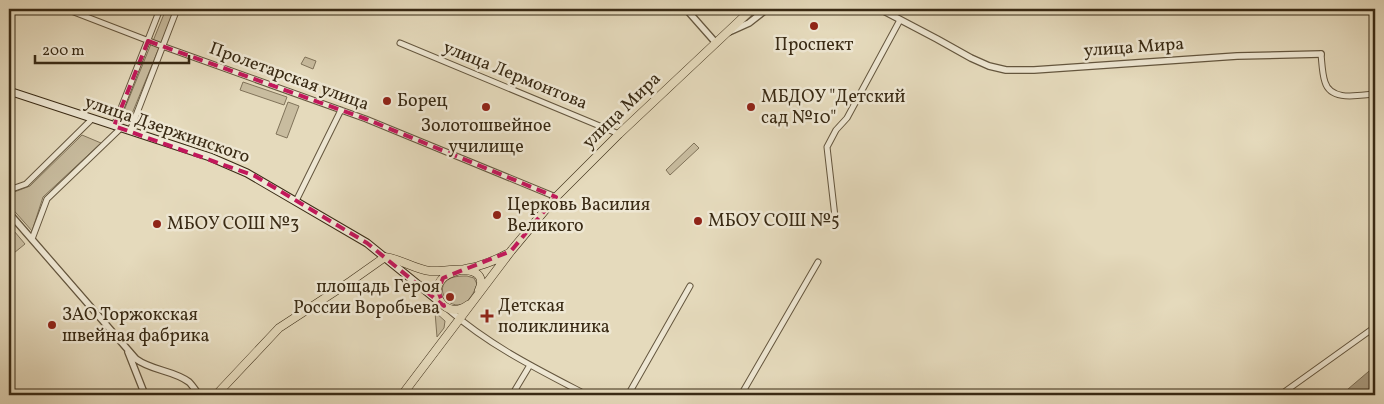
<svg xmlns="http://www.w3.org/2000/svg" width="1384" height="404" font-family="Vollkorn,serif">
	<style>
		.green { fill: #c8bc9f; stroke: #80735a }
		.water { fill: #ab9e83; stroke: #7d7057 }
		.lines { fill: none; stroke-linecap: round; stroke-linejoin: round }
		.minor-casing { stroke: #64563e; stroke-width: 7 }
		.tertiary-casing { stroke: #64563e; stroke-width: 8 }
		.secondary-casing { stroke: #392a14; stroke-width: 9 }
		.primary-casing { stroke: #392a14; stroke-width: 9 }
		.minor { stroke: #eee7d3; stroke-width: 5 }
		.tertiary { stroke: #eee7d3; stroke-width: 5.5 }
		.secondary { stroke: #eee7d3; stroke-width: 7 }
		.primary { stroke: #e5dabc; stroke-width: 8 }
		.marked { fill: none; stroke: #c2185b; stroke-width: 4; stroke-dasharray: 10 6; stroke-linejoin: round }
		.poi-dot { fill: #8f2418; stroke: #eee7d3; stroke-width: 2 }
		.labels { text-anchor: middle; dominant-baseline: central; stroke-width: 5; stroke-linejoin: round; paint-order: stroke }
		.poi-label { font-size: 18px; fill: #392a14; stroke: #eee7d3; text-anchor: start }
		.street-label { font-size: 18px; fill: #392a14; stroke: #eee7d3 }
	</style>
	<rect width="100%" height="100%" fill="#e5dabc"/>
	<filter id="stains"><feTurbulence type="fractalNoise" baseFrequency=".004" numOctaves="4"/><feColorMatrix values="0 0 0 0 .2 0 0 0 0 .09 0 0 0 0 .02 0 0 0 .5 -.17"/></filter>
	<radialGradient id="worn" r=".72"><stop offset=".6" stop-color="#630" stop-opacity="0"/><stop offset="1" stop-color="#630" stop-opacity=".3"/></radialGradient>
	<path class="green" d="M 166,9 L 175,9 L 161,44 L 153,41 Z
		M 151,44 L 159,48 L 129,121 L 121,118 Z
		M 305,57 L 316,61 L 313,69 L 301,64 Z
		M 243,82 L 287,97 L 284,105 L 240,90 Z
		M 288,102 L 299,106 L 287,138 L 276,134 Z
		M 82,135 L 101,143 L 43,197 L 32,231 L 9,205 L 9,194 L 30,186 Z
		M 694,143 L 699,148 L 670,175 L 666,170 Z
		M 9,225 L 25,244 L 9,257 Z
		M 467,276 L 474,278 L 477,284 C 462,329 426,289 451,278 C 456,276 462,276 467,276 Z
		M 435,312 L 445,321 L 444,328 L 437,337 Z"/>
	<path class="water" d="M 1375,366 L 1375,395 L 1341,395 Z"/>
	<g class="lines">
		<defs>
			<path id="minor" d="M 66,9 L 162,46 L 366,119 L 556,197
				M 599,9 L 611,10 L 620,9
				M 400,43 L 619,134
				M 1321,54 C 1322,63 1322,73 1325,82 C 1331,102 1359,95 1375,94
				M 114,126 L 160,9
				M 130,131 L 177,9
				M 9,190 L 26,184 L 92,119
				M 296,201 L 341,110
				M 835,217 L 827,147 L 836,130 L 847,118 L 900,20
				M 32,239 L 47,199 L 121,128
				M 449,310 C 490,346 539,370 587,395
				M 512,395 L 530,365
				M 628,395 L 690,286
				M 741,395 L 818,262
				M 1280,395 L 1375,327"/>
			<path id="tertiary" d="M 686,9 L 716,43
				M 880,9 L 937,39 L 971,58 L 989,66 L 1006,70 L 1034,70 L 1237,56 L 1321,54
				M 729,32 L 749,23 L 767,9
				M 9,213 L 136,359 C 152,371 173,370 189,382 C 193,386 196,391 199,395
				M 128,352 L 145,395"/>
			<path id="secondary" d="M 9,91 L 210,157 L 247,173 L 367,243 L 442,304"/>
			<path id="primary" d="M 468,305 C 447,321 426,293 444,277 C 453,270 467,269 478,266 C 488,263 498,259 507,254
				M 216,395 L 279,328 L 351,281 L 385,257 C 401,259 414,269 430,271 C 442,272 466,266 476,273 C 482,277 482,284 479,290
				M 402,395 L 511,251 L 556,197 L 619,134 L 752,9"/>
		</defs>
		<use href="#minor" class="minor-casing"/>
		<use href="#tertiary" class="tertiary-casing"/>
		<use href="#secondary" class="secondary-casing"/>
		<use href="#primary" class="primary-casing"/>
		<use href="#minor" class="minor"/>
		<use href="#tertiary" class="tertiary"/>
		<use href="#secondary" class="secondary"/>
		<use href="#primary" class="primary"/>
	</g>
	<path class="marked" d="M 148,41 L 366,119 L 556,197 L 511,251 L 443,278 L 438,291 L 444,306 L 367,243 L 255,176 L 114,126 Z"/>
	<g class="poi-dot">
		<circle cx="814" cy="26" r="5"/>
		<circle cx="387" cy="101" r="5"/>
		<circle cx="486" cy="107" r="5"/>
		<circle cx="751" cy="107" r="5"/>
		<circle cx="497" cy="215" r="5"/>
		<circle cx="698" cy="221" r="5"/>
		<circle cx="157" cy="224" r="5"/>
		<circle cx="450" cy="297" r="5"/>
		<path d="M484.5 308.5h5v5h5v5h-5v5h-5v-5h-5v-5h5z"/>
		<circle cx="52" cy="325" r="5"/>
	</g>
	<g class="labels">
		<g class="poi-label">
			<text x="814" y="45" text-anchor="middle">Проспект</text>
			<text x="761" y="97">МБДОУ "Детский<tspan x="761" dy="21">сад №10"</tspan></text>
			<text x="397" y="101">Борец</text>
			<text x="486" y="126" text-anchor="middle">Золотошвейное<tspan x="486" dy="21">училище</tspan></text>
			<text x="507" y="205">Церковь Василия<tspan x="507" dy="21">Великого</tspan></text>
			<text x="708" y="221">МБОУ СОШ №5</text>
			<text x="167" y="224">МБОУ СОШ №3</text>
			<text x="440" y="287" text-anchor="end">площадь Героя<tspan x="440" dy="21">России Воробьева</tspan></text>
			<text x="498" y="306">Детская<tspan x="498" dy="21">поликлиника</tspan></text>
			<text x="62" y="315">ЗАО Торжокская<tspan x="62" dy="21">швейная фабрика</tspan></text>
		</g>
		<g class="street-label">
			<text transform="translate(1134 48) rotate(-4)">улица Мира</text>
			<text transform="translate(515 76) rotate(22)">улица Лермонтова</text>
			<text transform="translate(289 77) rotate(20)">Пролетарская улица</text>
			<text transform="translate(622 111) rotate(-44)">улица Мира</text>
			<text transform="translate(167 130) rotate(19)">улица Дзержинского</text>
		</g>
	</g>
	<rect width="1384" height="404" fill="none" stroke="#e5dabc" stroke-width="30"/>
	<rect x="10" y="10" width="1364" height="384" fill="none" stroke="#392a14" stroke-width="2.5"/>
	<rect x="15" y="15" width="1354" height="374" fill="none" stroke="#392a14"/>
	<path d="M35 55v8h154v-8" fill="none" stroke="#392a14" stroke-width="2.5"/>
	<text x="42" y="55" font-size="15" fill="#392a14" stroke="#eee7d3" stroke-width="4" paint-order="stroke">200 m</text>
	<rect width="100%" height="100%" filter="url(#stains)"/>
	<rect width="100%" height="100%" fill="url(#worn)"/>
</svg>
